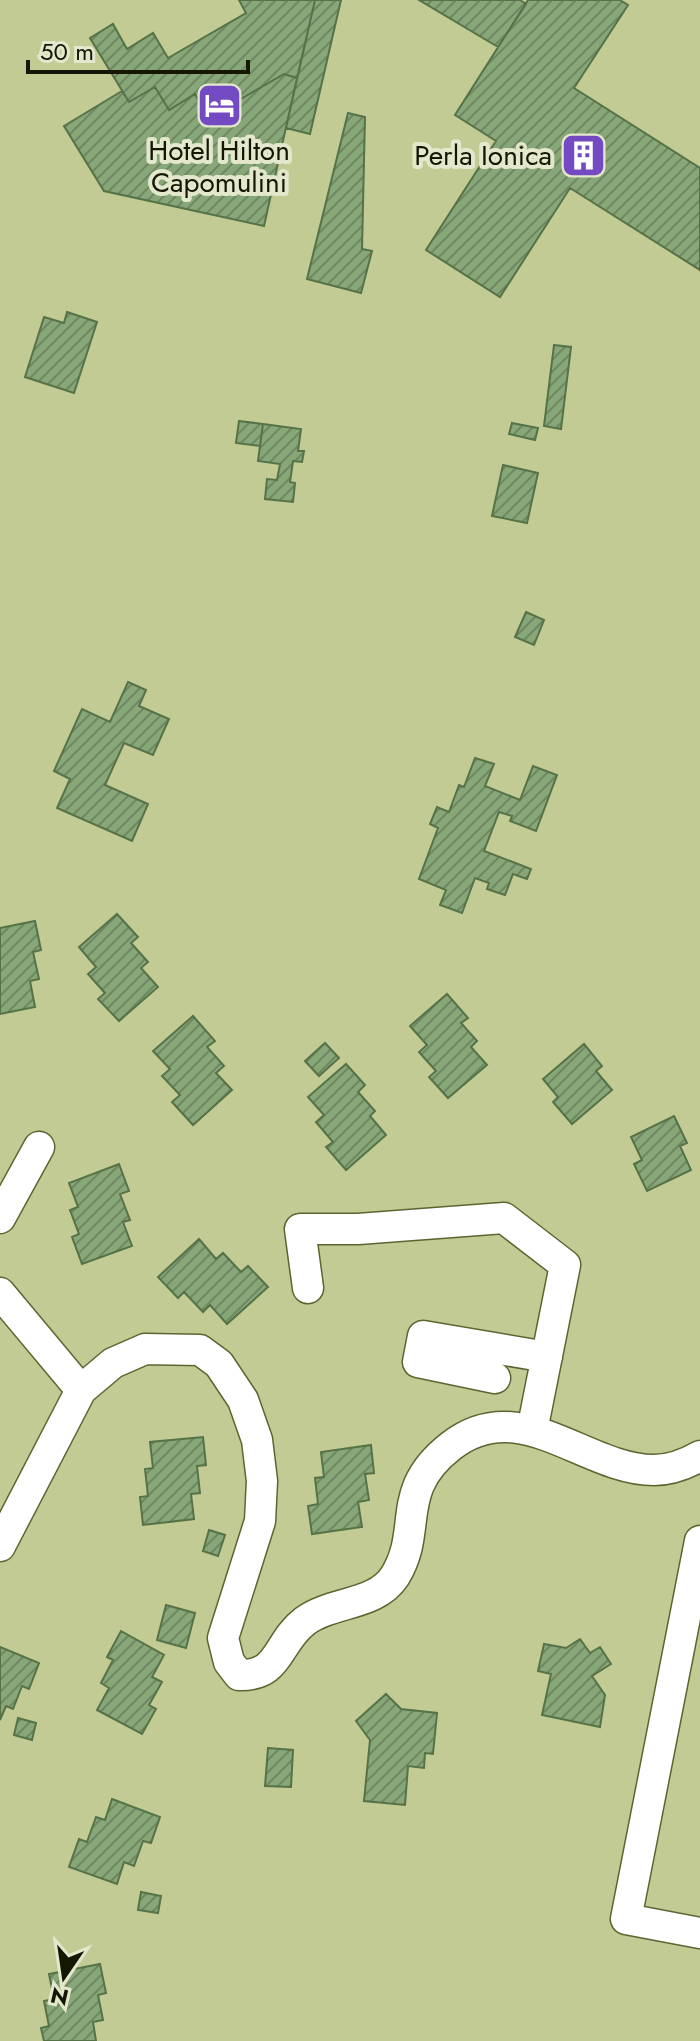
<svg xmlns="http://www.w3.org/2000/svg" width="700" height="2041" font-family="Jost,sans-serif">
	<style>
		.building { fill: url(#building-hatch); stroke: #567247; stroke-width: 2 }
		.lines { fill: none; stroke-linecap: round; stroke-linejoin: round }
		.minor-casing { stroke: #5e6431; stroke-width: 33 }
		.minor { stroke: #fff; stroke-width: 30 }
		.labels { text-anchor: middle; dominant-baseline: central; stroke-width: 8; stroke-linejoin: round; paint-order: stroke }
		.poi-label { font-size: 28px; fill: #151703; stroke: #e3e8cd }
	</style>
	<defs>
		<pattern id="building-hatch" width="6" height="6" patternUnits="userSpaceOnUse" patternTransform="scale(2)"><rect width="6" height="6" fill="#88a779"/><path d="M-1 1l2-2M0 6l6-6M5 7l2-2" fill="none" stroke="#6e8761"/></pattern>
	</defs>
	<rect width="100%" height="100%" fill="#c2cb94"/>
	<path class="building" d="M 239,0 L 315,0 L 297,78 L 284,74 L 208,118 L 195,94 L 169,110 L 155,87 L 129,102 L 90,38 L 113,24 L 127,49 L 153,33 L 168,58 L 246,13 Z
		M 315,0 L 341,0 L 310,134 L 286,128 Z
		M 419,0 L 520,0 L 526,4 L 498,47 Z
		M 528,0 L 620,0 L 628,5 L 574,88 L 700,168 L 700,270 L 570,188 L 500,297 L 426,250 L 496,141 L 455,115 Z
		M 284,74 L 297,78 L 264,226 L 104,191 L 64,126 L 122,91 L 129,102 L 155,87 L 169,110 L 195,94 L 208,118 Z
		M 348,113 L 365,117 L 362,249 L 372,251 L 361,293 L 307,279 Z
		M 67,312 L 97,322 L 74,393 L 25,377 L 44,317 L 64,323 Z
		M 554,345 L 571,347 L 561,429 L 544,426 Z
		M 239,421 L 263,424 L 260,446 L 236,443 Z
		M 512,423 L 538,428 L 535,440 L 509,434 Z
		M 263,424 L 301,429 L 298,451 L 304,451 L 302,462 L 293,461 L 290,482 L 295,483 L 293,502 L 265,499 L 267,479 L 277,480 L 280,464 L 258,461 Z
		M 503,465 L 538,473 L 527,523 L 492,516 Z
		M 526,612 L 544,620 L 534,645 L 515,637 Z
		M 128,682 L 146,690 L 139,706 L 169,719 L 153,755 L 124,743 L 105,785 L 148,804 L 132,841 L 57,808 L 70,779 L 54,771 L 82,709 L 110,722 Z
		M 475,758 L 494,764 L 485,786 L 520,800 L 533,766 L 557,775 L 536,831 L 510,821 L 512,816 L 499,812 L 484,851 L 531,869 L 527,879 L 513,874 L 505,895 L 487,889 L 489,883 L 475,878 L 462,913 L 440,905 L 446,890 L 419,879 L 438,828 L 430,824 L 437,807 L 449,812 L 459,785 L 464,787 Z
		M 117,914 L 138,937 L 131,943 L 148,962 L 141,968 L 158,987 L 119,1021 L 98,999 L 105,993 L 88,974 L 96,967 L 79,947 Z
		M 35,921 L 41,950 L 33,952 L 39,979 L 30,981 L 35,1007 L 0,1014 L 0,928 Z
		M 447,994 L 468,1018 L 461,1023 L 477,1041 L 471,1047 L 487,1065 L 448,1098 L 429,1077 L 436,1071 L 419,1052 L 427,1045 L 410,1026 Z
		M 193,1016 L 215,1041 L 207,1047 L 224,1066 L 216,1073 L 232,1090 L 193,1125 L 172,1102 L 180,1095 L 162,1076 L 170,1069 L 153,1051 Z
		M 325,1043 L 339,1058 L 319,1076 L 305,1061 Z
		M 584,1044 L 602,1066 L 596,1071 L 612,1090 L 572,1124 L 553,1102 L 558,1097 L 543,1079 Z
		M 346,1064 L 365,1085 L 358,1092 L 375,1111 L 370,1116 L 386,1135 L 346,1170 L 326,1147 L 333,1142 L 316,1122 L 324,1115 L 308,1097 Z
		M 674,1116 L 687,1143 L 680,1146 L 691,1170 L 647,1191 L 634,1164 L 642,1160 L 631,1137 Z
		M 119,1164 L 129,1191 L 120,1194 L 130,1220 L 123,1222 L 132,1246 L 82,1264 L 72,1237 L 79,1234 L 70,1210 L 78,1207 L 69,1183 Z
		M 199,1239 L 216,1259 L 223,1253 L 241,1272 L 248,1266 L 268,1287 L 227,1324 L 210,1305 L 203,1312 L 184,1292 L 178,1298 L 158,1277 Z
		M 203,1437 L 206,1465 L 197,1466 L 200,1493 L 191,1494 L 194,1519 L 143,1525 L 140,1497 L 148,1496 L 145,1469 L 153,1468 L 150,1442 Z
		M 371,1445 L 374,1473 L 365,1474 L 369,1500 L 358,1502 L 362,1527 L 312,1534 L 308,1506 L 318,1504 L 315,1478 L 324,1477 L 321,1452 Z
		M 209,1530 L 225,1535 L 218,1556 L 203,1551 Z
		M 166,1605 L 195,1613 L 186,1648 L 157,1640 Z
		M 121,1631 L 164,1655 L 152,1677 L 162,1682 L 149,1705 L 156,1709 L 142,1734 L 97,1710 L 109,1688 L 101,1683 L 113,1660 L 107,1657 Z
		M 580,1639 L 590,1653 L 600,1647 L 611,1664 L 592,1676 L 605,1695 L 600,1727 L 542,1715 L 551,1674 L 538,1671 L 544,1644 L 566,1648 Z
		M 0,1647 L 39,1663 L 29,1689 L 22,1686 L 13,1709 L 6,1706 L 0,1720 Z
		M 386,1694 L 401,1709 L 437,1713 L 433,1754 L 425,1753 L 424,1768 L 408,1766 L 405,1805 L 364,1801 L 370,1740 L 356,1721 Z
		M 18,1718 L 36,1723 L 32,1740 L 14,1735 Z
		M 268,1748 L 293,1750 L 291,1787 L 265,1786 Z
		M 112,1799 L 160,1817 L 151,1843 L 143,1841 L 134,1866 L 124,1862 L 117,1884 L 69,1867 L 79,1839 L 87,1842 L 96,1817 L 105,1820 Z
		M 141,1892 L 161,1896 L 158,1913 L 138,1910 Z
		M 100,1964 L 106,1993 L 98,1995 L 103,2020 L 93,2022 L 96,2041 L 44,2041 L 41,2028 L 49,2026 L 44,2001 L 54,1999 L 49,1974 Z"/>
	<g class="lines">
		<defs>
			<path id="minor" d="M 0,1218 L 39,1147
				M 308,1288 L 300,1229 L 358,1229 L 504,1218 L 565,1265 L 532,1431
				M 0,1293 L 81,1390
				M 495,1378 L 418,1362 L 423,1336 L 547,1357
				M 700,1541 L 626,1919 L 700,1933
				M 0,1546 L 81,1390 L 113,1363 L 145,1349 L 200,1350 L 219,1364 L 243,1400 L 257,1440 L 262,1481 L 260,1521 L 223,1638 L 229,1662 L 239,1675 C 281,1676 276,1643 305,1621 C 332,1601 376,1606 395,1576 C 424,1529 393,1491 451,1446 C 520,1392 585,1470 654,1470 C 670,1470 686,1464 700,1456"/>
		</defs>
		<use href="#minor" class="minor-casing"/>
		<use href="#minor" class="minor"/>
	</g>
	<defs>
		<symbol id="hotel-square" viewBox="-11 -11 22 22"><rect x="-9" y="-9" width="18" height="18" rx="4" fill="#744ac3" stroke="#e3e8cd"/><path d="M-6-4.5h1.5V1H6V5H4.5V3h-9V5H-6ZM-4 0a1.8 1.8 0 1 1 3.6 0ZM.5 0V-2.5h3Q6-2.5 6 0Z" fill="#fff"/></symbol>
		<symbol id="building-square" viewBox="-11 -11 22 22"><rect x="-9" y="-9" width="18" height="18" rx="4" fill="#744ac3" stroke="#e3e8cd"/><path d="M-4-6H4V6H1V3H-1V6H-4ZM-2.5-4.3h1.7v1.8h-1.7ZM.8-4.3h1.7v1.8H.8ZM-2.5-1h1.7V.8h-1.7ZM.8-1h1.7V.8H.8Z" fill="#fff"/></symbol>
	</defs>
	<g fill-rule="evenodd">
		<use href="#hotel-square" x="194" y="80" width="51" height="51"/>
		<use href="#building-square" x="558" y="130" width="51" height="51"/>
	</g>
	<g class="labels">
		<g class="poi-label">
			<text x="219" y="150">Hotel Hilton<tspan x="219" dy="32">Capomulini</tspan></text>
			<text x="552" y="155" text-anchor="end">Perla Ionica</text>
		</g>
	</g>
	<g transform="translate(64 1977) rotate(193)" stroke="#e3e8cd" stroke-width="6" paint-order="stroke">
	<path d="M0-6L14 30L0 20L-14 30Z" fill="#151703"/>
	<text y="-12" font-size="22" font-weight="bold" text-anchor="middle" fill="#151703">N</text>
	</g>
	<path d="M28 60v12h220v-12" fill="none" stroke="#151703" stroke-width="4"/>
	<text x="40" y="60" font-size="24" fill="#151703" stroke="#e3e8cd" stroke-width="6" paint-order="stroke">50 m</text>
</svg>
